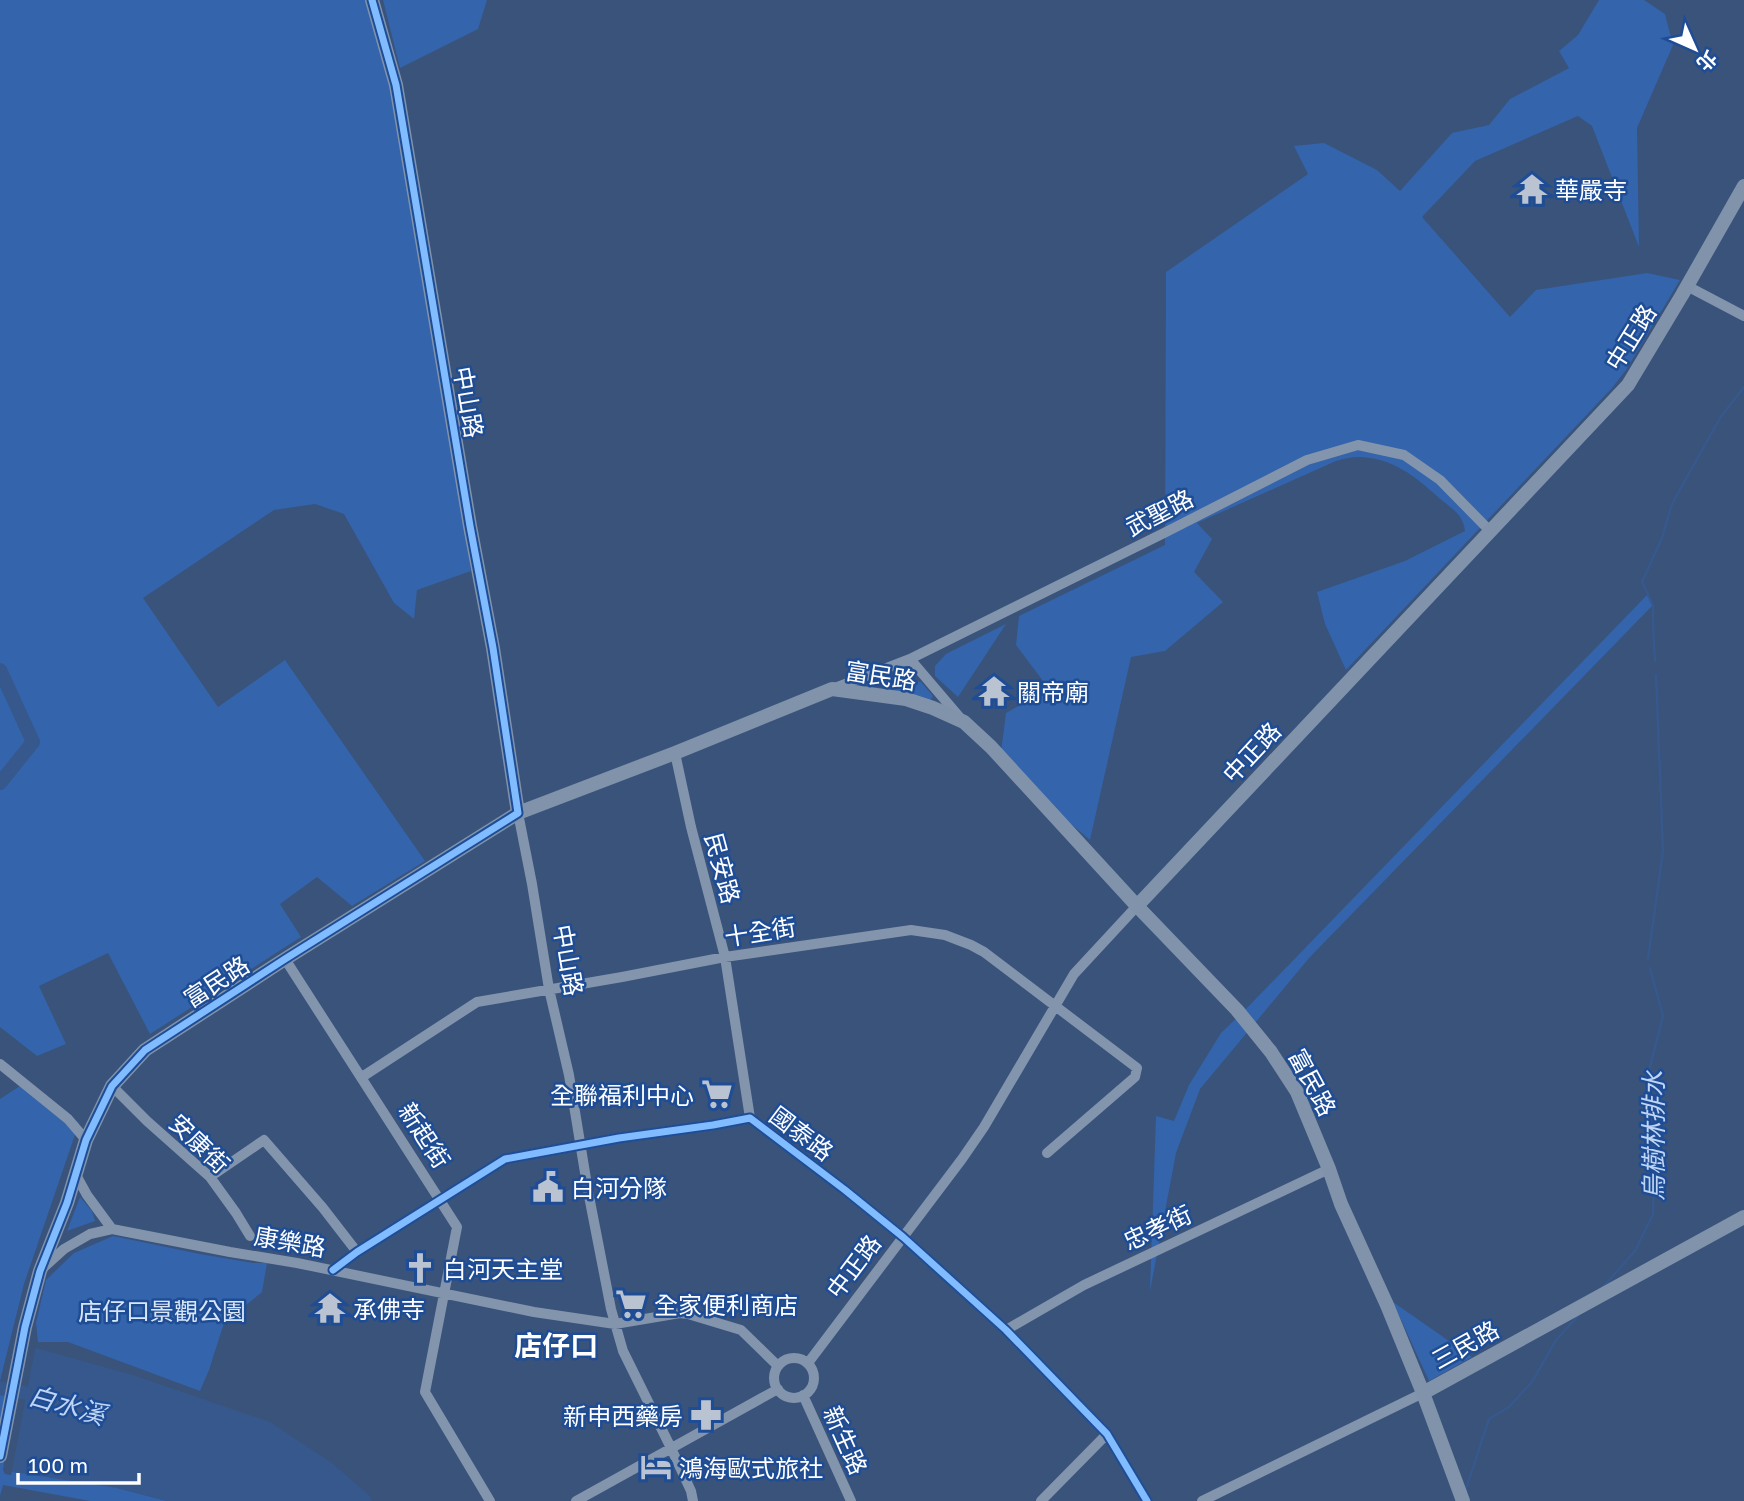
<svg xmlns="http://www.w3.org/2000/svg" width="1744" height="1501" font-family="'Golos Text','Noto Sans TC',sans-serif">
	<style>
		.green { fill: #3464ab }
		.water { fill: #37588c }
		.pier { fill: #39537b }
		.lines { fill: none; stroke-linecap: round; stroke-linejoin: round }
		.stream { stroke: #37588c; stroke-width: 2.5 }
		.river { stroke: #37588c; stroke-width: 14 }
		.minor { stroke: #8394ad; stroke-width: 10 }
		.major { stroke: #8093ab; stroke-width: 14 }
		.cycleway-casing { stroke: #1e4d96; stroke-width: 11 }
		.cycleway { stroke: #80bcff; stroke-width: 7 }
		.labels { text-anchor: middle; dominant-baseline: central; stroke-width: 5; stroke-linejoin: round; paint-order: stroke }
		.poi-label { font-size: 24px; fill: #fff; stroke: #1e4d96; text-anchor: start }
		.street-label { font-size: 24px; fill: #fff; stroke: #1e4d96 }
		.park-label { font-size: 24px; fill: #d8e6fa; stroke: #1e4d96 }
		.water-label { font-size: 26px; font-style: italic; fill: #bfd5f5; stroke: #1e4d96 }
		.quarter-label { font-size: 28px; font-weight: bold; fill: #fff; stroke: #1e4d96 }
	</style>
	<rect width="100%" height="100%" fill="#39537b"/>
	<path class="green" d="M 0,0 L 369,0 L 391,81 L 471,571 L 417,590 L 414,619 L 394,603 L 344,514 L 315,504 L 274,510 L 143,598 L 218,707 L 285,660 L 425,861 L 352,906 L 317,877 L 280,904 L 301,937 L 150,1034 L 108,953 L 39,986 L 66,1044 L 37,1056 L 0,1027 Z
		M 383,0 L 487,0 L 478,29 L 400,68 Z
		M 1599,0 L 1644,0 L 1665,14 L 1673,45 L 1637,128 L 1639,247 L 1592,126 L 1578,116 L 1475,161 L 1422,217 L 1510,317 L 1536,290 L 1647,273 L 1680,280 L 1626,370 L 1612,388 L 1346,670 L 1325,624 L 1317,592 L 1405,561 L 1465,531 C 1463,514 1452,509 1439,498 C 1416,477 1392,457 1358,457 C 1351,457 1343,459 1336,461 L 1197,523 L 1212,539 L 1194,572 L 1223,602 L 1165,651 L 1131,657 L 1090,840 L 1032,791 L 1001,752 L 1006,713 L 1049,689 L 1016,645 L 1019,616 L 1165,545 L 1166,272 L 1308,174 L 1294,146 L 1324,143 L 1377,170 L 1400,191 L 1452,133 L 1489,125 L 1510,99 L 1569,68 L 1559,51 L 1578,35 Z
		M 1648,594 L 1653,605 L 1310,957 L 1200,1089 L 1176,1153 L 1150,1291 L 1156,1116 L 1174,1121 L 1189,1085 L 1221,1033 L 1244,1011 Z
		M 1006,624 L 958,697 L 935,676 L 935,666 L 946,654 Z
		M 899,676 L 921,682 L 933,696 L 930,701 L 885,688 L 886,681 Z
		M 26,1082 L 79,1123 L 24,1284 L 0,1381 L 0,1099 Z
		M 80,1197 L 92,1211 L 95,1221 L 67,1231 Z
		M 113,1236 L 200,1254 L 253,1263 L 267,1263 L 262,1292 L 224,1323 L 209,1370 L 200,1391 L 68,1342 L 38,1342 L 36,1323 L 46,1280 L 74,1253 Z
		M 1393,1302 L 1472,1357 L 1429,1381 Z
		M 0,1388 L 17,1391 L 117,1488 L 167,1501 L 90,1501 L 3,1485 L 0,1496 Z"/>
	<path class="water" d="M 29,1346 L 133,1375 L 270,1422 L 332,1463 L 371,1497 L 372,1501 L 167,1501 L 117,1488 L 6,1471 Z"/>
	<path class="pier" d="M 29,1342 L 36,1344 L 11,1475 L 5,1474 L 3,1470 L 14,1390 Z"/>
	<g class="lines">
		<path class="stream" d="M 1655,661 L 1653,626 L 1653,605 L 1642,582 L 1662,538 L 1672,504 L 1720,418 L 1744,387
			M 1648,959 L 1663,851 L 1656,675
			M 1603,1287 L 1635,1251 L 1653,1214 L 1655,1134 L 1649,1071 L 1663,1016 L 1650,968
			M 1466,1489 L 1489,1419 L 1509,1407 L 1532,1382 L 1556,1340 L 1579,1315"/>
		<path class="river" d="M 0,670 L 33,742 L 0,783
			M 0,1388 L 25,1393"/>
		<path class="minor" d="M 1687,286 L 1744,316
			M 910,659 L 962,720
			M 835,688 L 910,659 L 1166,532 L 1307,460 L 1358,445 L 1404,455 L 1440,480 L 1490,531
			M 675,753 L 691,827 L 725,957 L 750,1118
			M 518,813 L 532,884 L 549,989 L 569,1075 L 588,1191 L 611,1309 L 623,1351 L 671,1448 L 691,1491 L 693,1501
			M 285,959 L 457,1227 L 425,1392 L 490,1501
			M 0,1064 L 68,1119 L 86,1140
			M 362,1077 L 477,1002 L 622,977 L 725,957 L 911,930 L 945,935 L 971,945 L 984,952 L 1137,1068 L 1135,1077 L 1047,1153
			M 112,1086 L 147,1121 L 210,1177 L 236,1213 L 250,1236
			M 76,1175 L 87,1195 L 112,1229
			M 210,1177 L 264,1140 L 323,1208 L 357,1252
			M 43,1268 L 64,1249 L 90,1234 L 112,1229 L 230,1252 L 297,1263 L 534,1312 L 615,1324 L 680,1313 L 688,1314 L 741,1330 L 778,1366
			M 333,1270 L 357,1252 L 505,1159 L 619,1138 L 713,1125 L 750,1118 L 845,1190 L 903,1237 L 1006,1330 L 1107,1434 L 1147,1501
			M 1006,1330 L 1084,1285 L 1329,1169
			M774 1378a20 20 0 1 1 40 0a20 20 0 1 1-40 0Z
			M 808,1363 L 962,1159 L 984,1127 L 1074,974 L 1137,906
			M 803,1395 L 851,1501
			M 576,1501 L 778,1389
			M 1041,1501 L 1107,1434
			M 1202,1501 L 1423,1393"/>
		<path class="major" d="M 372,0 L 396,85 L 470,526 L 493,648 L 518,813
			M 1137,906 L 1628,385 L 1682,295 L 1744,186
			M 1423,1393 L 1744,1217
			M 0,1456 L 25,1327 L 40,1271 L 67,1203 L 86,1140 L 112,1086 L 145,1050 L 285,959 L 518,813 L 675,753 L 832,689 L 906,699 L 933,708 L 964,722 L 991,747 L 1137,906 L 1237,1010 L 1271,1052 L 1297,1092 L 1329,1169 L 1341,1204 L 1387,1305 L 1423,1393 L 1463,1501"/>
		<defs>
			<path id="cycleway" d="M 333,1270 L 357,1252 L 505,1159 L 619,1138 L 713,1125 L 750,1118 L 845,1190 L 903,1237 L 1006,1330 L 1107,1434 L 1147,1501
				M 0,1456 L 25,1327 L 40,1271 L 67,1203 L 86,1140 L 112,1086 L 145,1050 L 285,959 L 518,813 L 493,648 L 470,526 L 396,85 L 372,0"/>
		</defs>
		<use href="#cycleway" class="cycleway-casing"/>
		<use href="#cycleway" class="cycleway"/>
	</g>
	<defs>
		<symbol id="temple-bare" viewBox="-9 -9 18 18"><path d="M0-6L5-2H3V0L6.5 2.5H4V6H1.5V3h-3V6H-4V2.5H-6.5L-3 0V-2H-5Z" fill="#bac3d1" stroke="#1e4d96" stroke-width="2.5" paint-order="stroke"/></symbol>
		<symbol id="supermarket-bare" viewBox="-9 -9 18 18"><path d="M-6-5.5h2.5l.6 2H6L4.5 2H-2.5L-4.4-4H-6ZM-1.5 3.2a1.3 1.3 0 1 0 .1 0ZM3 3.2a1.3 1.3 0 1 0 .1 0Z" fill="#bac3d1" stroke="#1e4d96" stroke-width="2.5" paint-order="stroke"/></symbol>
		<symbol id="civic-bare" viewBox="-9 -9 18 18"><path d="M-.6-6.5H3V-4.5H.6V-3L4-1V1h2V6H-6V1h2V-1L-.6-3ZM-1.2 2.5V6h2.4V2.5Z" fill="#bac3d1" stroke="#1e4d96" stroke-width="2.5" paint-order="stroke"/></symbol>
		<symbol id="church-bare" viewBox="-9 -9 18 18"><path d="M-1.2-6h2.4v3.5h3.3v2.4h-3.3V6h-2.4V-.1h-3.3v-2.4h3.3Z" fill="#bac3d1" stroke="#1e4d96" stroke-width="2.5" paint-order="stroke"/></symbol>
		<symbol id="pharmacy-bare" viewBox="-9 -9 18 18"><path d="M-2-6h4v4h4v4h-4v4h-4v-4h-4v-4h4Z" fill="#bac3d1" stroke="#1e4d96" stroke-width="2.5" paint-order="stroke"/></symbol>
		<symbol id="hotel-bare" viewBox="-9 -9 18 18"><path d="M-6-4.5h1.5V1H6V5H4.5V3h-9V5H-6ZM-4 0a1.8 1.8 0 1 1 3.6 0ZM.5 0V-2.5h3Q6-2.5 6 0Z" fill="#bac3d1" stroke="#1e4d96" stroke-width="2.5" paint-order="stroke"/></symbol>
	</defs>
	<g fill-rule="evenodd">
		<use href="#temple-bare" x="1510" y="167" width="44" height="44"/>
		<use href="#temple-bare" x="972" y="669" width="44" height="44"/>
		<use href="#supermarket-bare" x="695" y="1072" width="44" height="44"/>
		<use href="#civic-bare" x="526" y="1165" width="44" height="44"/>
		<use href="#church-bare" x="398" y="1246" width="44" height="44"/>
		<use href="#supermarket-bare" x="609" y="1282" width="44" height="44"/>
		<use href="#temple-bare" x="308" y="1286" width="44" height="44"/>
		<use href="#pharmacy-bare" x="684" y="1393" width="44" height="44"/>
		<use href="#hotel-bare" x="634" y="1445" width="44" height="44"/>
	</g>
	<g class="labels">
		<g class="poi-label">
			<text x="1555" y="189">華嚴寺</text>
			<text x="1017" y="691">關帝廟</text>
			<text x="694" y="1094" text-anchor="end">全聯福利中心</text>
			<text x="571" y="1187">白河分隊</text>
			<text x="443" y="1268">白河天主堂</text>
			<text x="654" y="1304">全家便利商店</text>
			<text x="353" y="1308">承佛寺</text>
			<text x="683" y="1415" text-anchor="end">新申西藥房</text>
			<text x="679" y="1467">鴻海歐式旅社</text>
		</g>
		<g class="street-label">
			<text transform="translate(1630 337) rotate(-58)">中正路</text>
			<text transform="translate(469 402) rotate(80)">中山路</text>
			<text transform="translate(1159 512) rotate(-27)">武聖路</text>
			<text transform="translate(881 675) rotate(9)">富民路</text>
			<text transform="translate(1251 752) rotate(-47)">中正路</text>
			<text transform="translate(723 868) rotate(75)">民安路</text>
			<text transform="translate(760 931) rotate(-9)">十全街</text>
			<text transform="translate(569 960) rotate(80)">中山路</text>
			<text transform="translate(216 981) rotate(-33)">富民路</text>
			<text transform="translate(1313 1082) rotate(62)">富民路</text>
			<text transform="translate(802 1133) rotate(37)">國泰路</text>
			<text transform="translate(425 1135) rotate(57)">新起街</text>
			<text transform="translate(200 1143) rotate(44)">安康街</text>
			<text transform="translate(1157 1227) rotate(-25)">忠孝街</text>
			<text transform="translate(290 1241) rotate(10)">康樂路</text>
			<text transform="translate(853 1266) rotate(-53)">中正路</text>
			<text transform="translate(1465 1344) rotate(-29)">三民路</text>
			<text transform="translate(846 1440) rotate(66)">新生路</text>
		</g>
		<g class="park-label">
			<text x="162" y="1310">店仔口景觀公園</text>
		</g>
		<g class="water-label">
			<text transform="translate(1653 1136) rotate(-90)">烏樹林排水</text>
			<text transform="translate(67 1405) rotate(16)">白水溪</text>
		</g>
		<g class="quarter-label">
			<text x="556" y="1345">店仔口</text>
		</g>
	</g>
	<g transform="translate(1695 49) rotate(135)" stroke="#1e4d96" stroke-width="5" paint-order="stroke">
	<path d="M0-5L12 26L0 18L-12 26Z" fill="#ffffff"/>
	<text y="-10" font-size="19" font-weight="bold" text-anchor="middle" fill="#ffffff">北</text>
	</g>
	<path d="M18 1473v10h121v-10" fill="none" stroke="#ffffff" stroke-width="3.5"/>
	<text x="28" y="1473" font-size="21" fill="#ffffff" stroke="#1e4d96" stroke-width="5" paint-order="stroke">100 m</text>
</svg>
